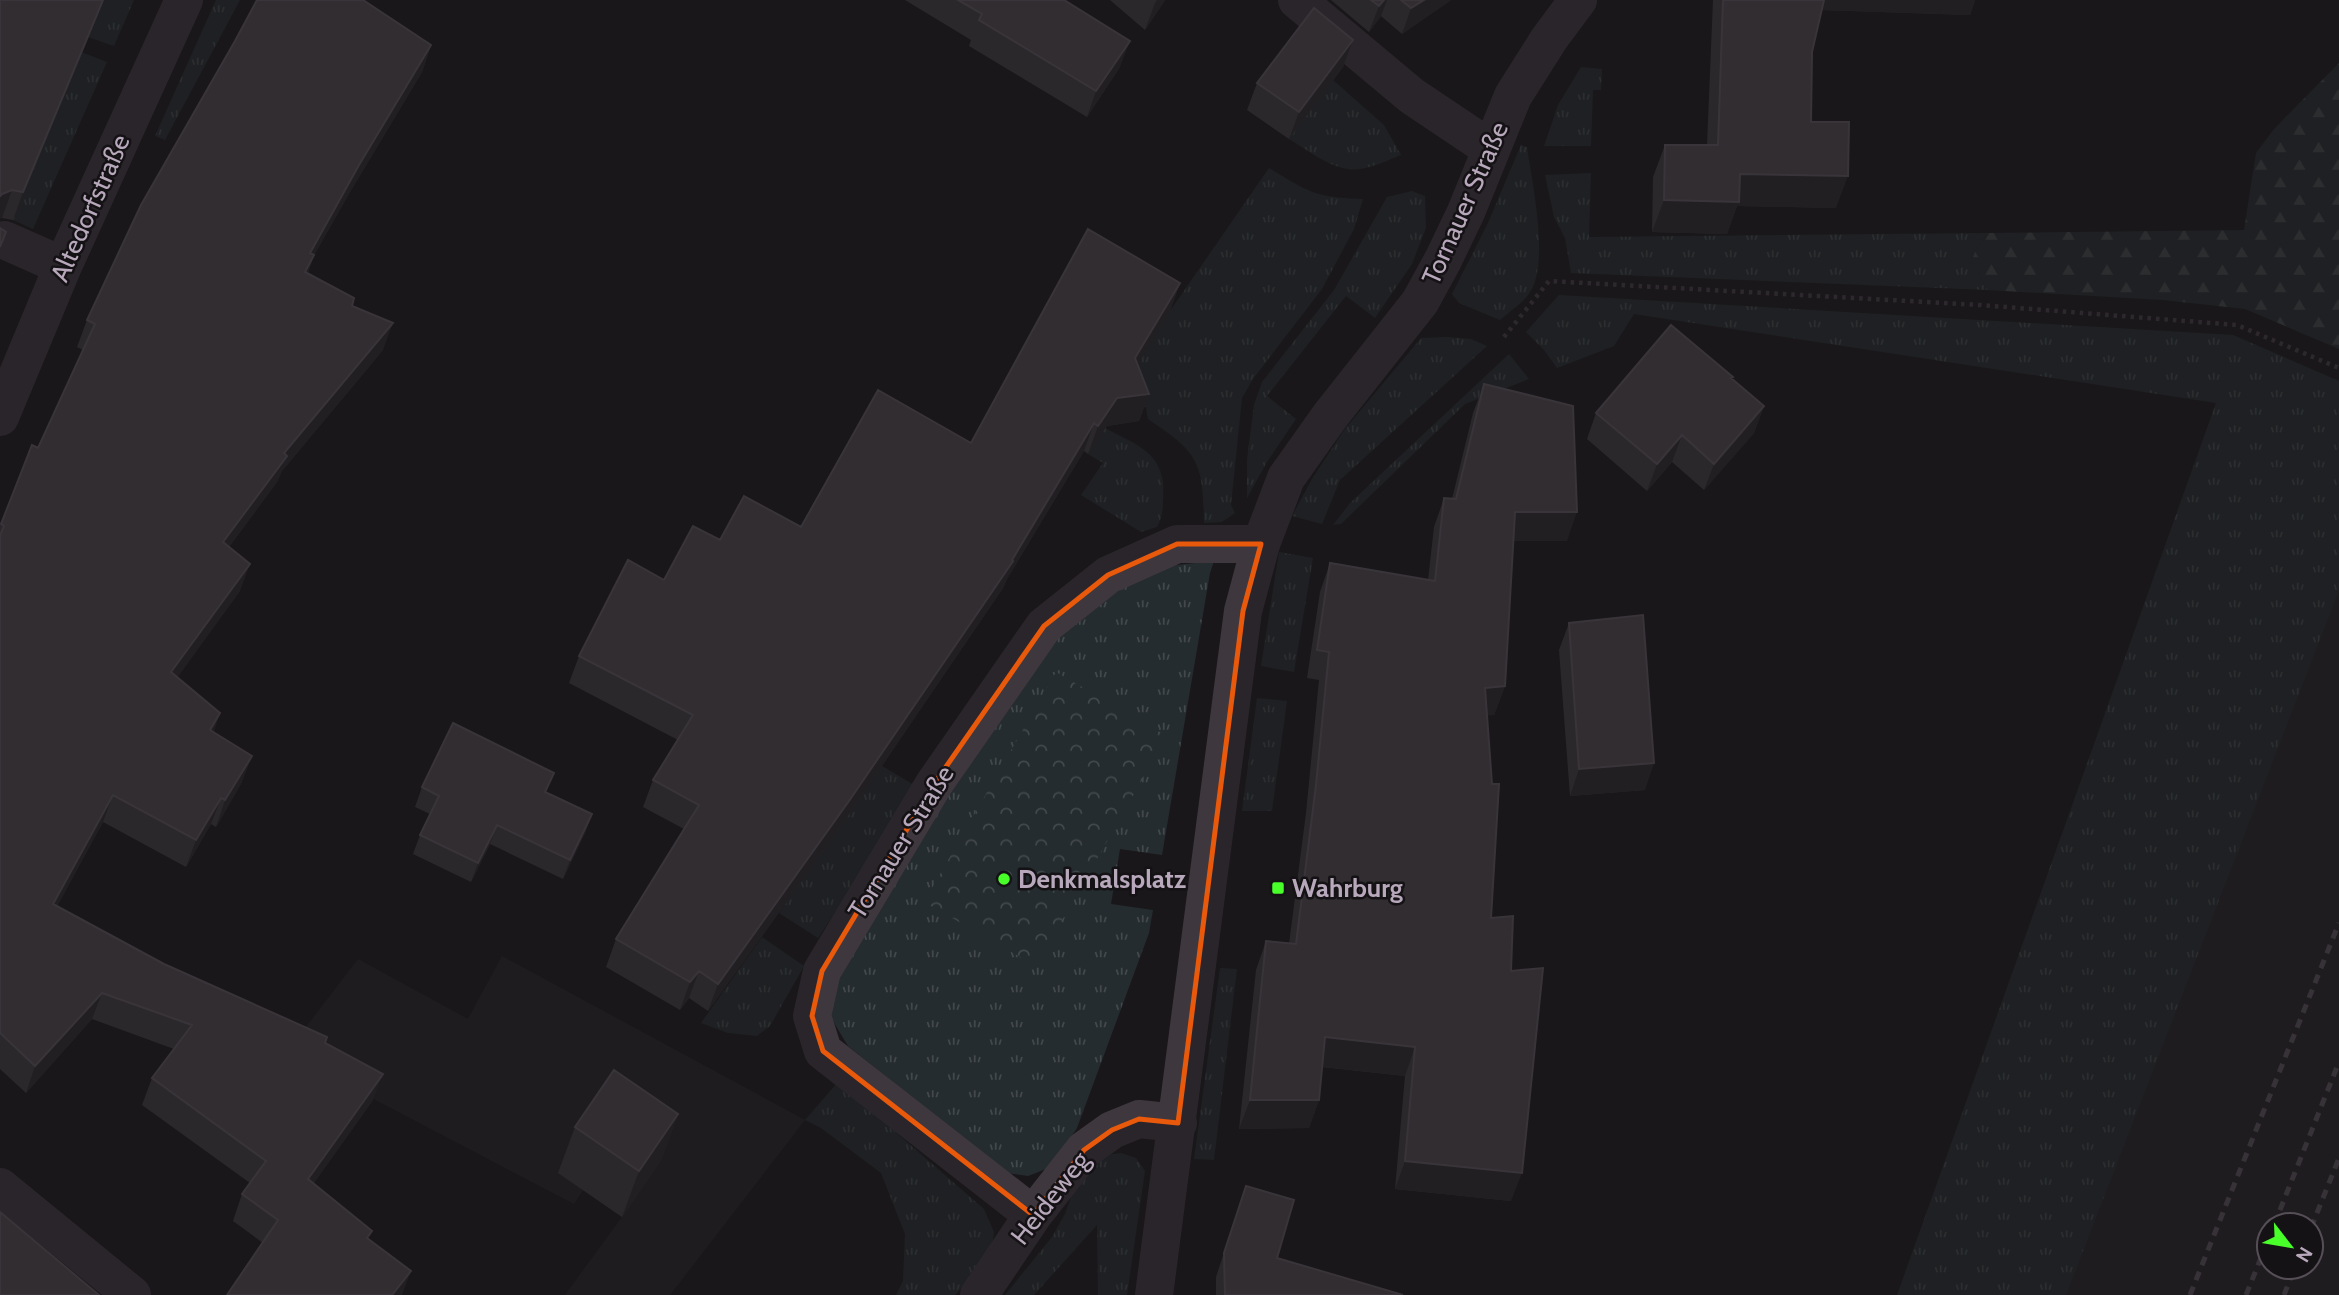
<svg xmlns="http://www.w3.org/2000/svg" width="2339" height="1295" font-family="Cabin,sans-serif">
	<style>
		.built { fill: #262326; fill-rule: evenodd }
		.grass { fill: url(#grass-tufts) }
		.forest { fill: url(#forest-firs) }
		.park { fill: url(#park-crowns) }
		.lines { fill: none; stroke-linecap: round; stroke-linejoin: round }
		.path { stroke: #453d46; stroke-width: 4.5; stroke-dasharray: 3.5 5; stroke-linecap: butt }
		.minor { stroke: #3f373e; stroke-width: 38 }
		.rail { stroke: #5b525c; stroke-width: 5; stroke-dasharray: 9 7; stroke-linecap: butt }
		.wall { fill: #413c41 }
		.shaded-wall { fill: #2c282c }
		.building { fill: #4e484e; stroke: #5e575f; stroke-width: 2 }
		.marked { fill: none; stroke: #e8590c; stroke-width: 5; stroke-linejoin: round }
		.poi-dot { fill: #48ff29; stroke: #141214; stroke-width: 2.5 }
		.labels { text-anchor: middle; dominant-baseline: central; stroke-width: 5; stroke-linejoin: round; paint-order: stroke }
		.street-label { font-size: 26px; fill: #b8a8bb; stroke: #141214 }
		.poi-label { font-size: 26px; font-weight: bold; fill: #b8a8bb; stroke: #141214; text-anchor: start }
	</style>
	<defs>
		<pattern id="grass-tufts" width="24" height="20" patternUnits="userSpaceOnUse" patternTransform="scale(1.75)"><rect width="24" height="20" fill="#242c2f"/><path d="M3 7l-1-3M5 7V3M7 7l1-3M15 17l-1-3M17 17v-4M19 17l1-3" fill="none" stroke="#42484b"/></pattern>
		<pattern id="forest-firs" width="22" height="20" patternUnits="userSpaceOnUse" patternTransform="scale(1.75)"><rect width="22" height="20" fill="#242c2f"/><path d="M5 1l3.5 6h-7zM16 11l3.5 6h-7z" fill="#42484b"/></pattern>
		<pattern id="park-crowns" width="20" height="18" patternUnits="userSpaceOnUse" patternTransform="scale(1.75)"><rect width="20" height="18" fill="#242c2f"/><path d="M2 6a3 3 0 1 1 6 0M12 15a3 3 0 1 1 6 0" fill="none" stroke="#42484b"/></pattern>
	</defs>
	<rect width="100%" height="100%" fill="#191719"/>
	<path class="built" d="M 2339,422 L 2339,1295 L 2036,1295 ZM 2269,1225 L 2311,1225 L 2311,1267 L 2269,1267 Z
		M 502,956 L 805,1120 L 670,1295 L 565,1295 L 622,1217 L 583,1190 L 574,1204 L 286,1053 L 358,959 L 468,1019 Z"/>
	<path class="grass" d="M 104,0 L 134,0 L 114,46 L 88,37 Z
		M 216,0 L 240,0 L 165,140 L 155,136 Z
		M 81,52 L 107,62 L 33,229 L 13,220 Z
		M 1581,67 L 1602,69 L 1601,90 L 1593,90 L 1591,146 L 1544,146 L 1558,105 Z
		M 1333,80 L 1384,125 L 1401,155 C 1386,161 1364,172 1348,169 C 1327,166 1306,149 1289,139 Z
		M 1521,145 L 1527,147 C 1532,183 1551,267 1528,295 C 1521,304 1509,312 1500,320 L 1459,303 L 1452,294 L 1488,223 Z
		M 1269,168 C 1308,192 1316,198 1363,199 L 1354,229 L 1322,289 L 1253,379 L 1242,398 L 1231,505 L 1235,513 L 1222,522 L 1204,523 C 1203,462 1199,453 1148,419 L 1146,408 L 1121,393 L 1170,311 Z
		M 1591,173 L 1589,237 L 1989,233 L 1977,247 L 1971,262 L 1988,290 L 1571,273 L 1565,238 L 1554,217 L 1545,175 Z
		M 1412,191 L 1425,196 L 1426,228 L 1412,264 L 1375,318 L 1346,296 L 1267,396 L 1296,419 L 1267,462 L 1247,498 L 1247,459 L 1254,405 L 1262,382 L 1334,290 L 1387,197 Z
		M 1559,295 L 2233,335 L 2339,381 L 2339,590 L 2066,1295 L 1897,1295 L 2216,403 L 1634,314 L 1614,346 L 1557,368 L 1544,350 L 1526,332 Z
		M 1447,337 L 1471,339 L 1487,346 L 1340,480 L 1322,524 L 1292,516 L 1312,479 L 1344,430 L 1421,338 Z
		M 1509,354 L 1529,379 L 1465,404 L 1341,524 L 1333,525 L 1350,503 Z
		M 1105,428 C 1141,447 1167,454 1163,500 C 1163,510 1162,518 1157,527 L 1141,532 L 1081,495 L 1103,463 L 1088,454 Z
		M 1279,552 L 1313,558 L 1294,672 L 1261,666 Z
		M 1214,561 L 1210,573 L 1162,855 L 1120,849 L 1111,904 L 1153,910 L 1149,933 L 1077,1128 L 1051,1167 L 1028,1176 L 1007,1173 L 848,1046 L 830,1016 L 839,966 L 969,754 L 1070,620 L 1158,567 Z
		M 1257,698 L 1287,701 L 1272,811 L 1242,811 Z
		M 882,766 L 919,788 L 818,938 L 779,913 Z
		M 762,937 L 804,966 L 770,1026 L 757,1036 L 728,1033 L 701,1023 Z
		M 1220,968 L 1237,969 L 1214,1160 L 1194,1159 Z
		M 838,1082 L 984,1209 L 994,1232 L 991,1255 L 955,1295 L 896,1295 L 903,1281 L 905,1234 L 881,1173 L 821,1128 L 805,1120 Z
		M 1121,1153 L 1136,1158 L 1145,1171 L 1127,1295 L 1098,1295 L 1097,1225 L 1034,1295 L 1005,1295 L 1052,1237 L 1065,1214 L 1075,1186 L 1105,1155 Z"/>
	<path class="forest" d="M 2339,63 L 2339,349 L 2245,309 L 2163,300 L 1988,290 L 1971,262 L 1977,247 L 1989,233 L 2244,230 L 2256,153 L 2274,129 Z"/>
	<path class="park" d="M 1056,672 L 1167,736 L 1036,966 L 924,902 Z"/>
	<g class="lines">
		<path class="path" d="M 1504,337 L 1549,281 L 1980,305 L 2237,325 L 2339,368"/>
		<path class="minor" d="M 1297,0 L 1412,96 L 1491,149
			M 4,240 L 63,266
			M 0,417 L 63,266 L 184,0
			M 0,1187 L 132,1295
			M 1033,1215 L 823,1051 L 812,1016 L 822,971 L 934,784 L 1044,626 L 1108,575 L 1177,544 L 1261,544
			M 979,1295 L 1033,1215 L 1084,1150 L 1112,1130 L 1139,1119 L 1178,1123
			M 1154,1295 L 1243,611 L 1261,544 L 1286,478 L 1330,416 L 1420,302 L 1443,260 L 1466,212 L 1513,96 L 1549,39 L 1578,0"/>
		<path class="rail" d="M 2274,1225 L 2339,1062
			M 2311,1228 L 2339,1158
			M 2190,1295 L 2339,923
			M 2246,1295 L 2269,1238
			M 2284,1295 L 2295,1267"/>
	</g>
	<path class="wall" d="M 0,0 L 104,0 L 13,220 L 2,218 Z
		M 905,0 L 1064,0 L 1120,67 L 1087,117 L 969,46 L 971,40 Z
		M 1110,0 L 1165,0 L 1145,30 Z
		M 1331,0 L 1451,0 L 1402,34 L 1381,16 L 1369,32 Z
		M 1713,0 L 1975,0 L 1970,15 L 1822,10 L 1812,52 L 1811,122 L 1836,208 L 1737,206 L 1727,234 L 1652,232 L 1653,177 L 1665,145 L 1707,145 Z
		M 1353,40 L 1343,67 L 1289,139 L 1247,110 L 1257,83 Z
		M 431,45 L 422,72 L 350,192 L 314,255 L 308,273 L 352,306 L 383,350 L 282,471 L 277,482 L 229,547 L 240,591 L 177,677 L 214,732 L 242,782 L 216,827 L 211,824 L 186,867 L 103,822 L 57,906 L 164,964 L 325,1043 L 373,1100 L 313,1184 L 263,1243 L 233,1221 L 242,1194 L 250,1183 L 142,1105 L 152,1078 L 174,1049 L 92,1019 L 26,1093 L 0,1069 L 0,526 L 32,445 L 38,448 L 83,350 L 77,347 L 87,320 Z
		M 1180,283 L 1170,311 L 1138,364 L 1149,394 L 1139,421 L 1107,426 L 1088,454 L 1084,451 L 1007,579 L 1003,588 L 839,829 L 708,1011 L 689,998 L 680,1010 L 606,967 L 616,939 L 684,829 L 643,807 L 653,780 L 678,740 L 569,683 L 579,656 L 664,580 L 720,540 L 801,527 L 971,443 Z
		M 1732,379 L 1764,406 L 1754,433 L 1704,490 L 1672,462 L 1647,491 L 1587,439 L 1596,413 Z
		M 1484,384 L 1567,541 L 1513,541 L 1505,686 L 1494,715 L 1487,715 L 1491,918 L 1511,971 L 1511,1201 L 1395,1189 L 1405,1076 L 1322,1067 L 1319,1100 L 1309,1128 L 1239,1129 L 1256,970 L 1266,941 L 1289,944 L 1306,813 L 1319,680 L 1307,678 L 1320,592 L 1330,563 L 1428,580 L 1434,527 L 1444,498 L 1452,499 L 1473,413 Z
		M 1569,623 L 1645,790 L 1570,796 L 1559,650 Z
		M 422,787 L 547,793 L 592,814 L 585,833 L 563,879 L 490,844 L 471,882 L 413,854 L 420,835 L 430,814 L 415,807 Z
		M 678,1114 L 661,1160 L 622,1217 L 558,1173 L 575,1127 Z
		M 1246,1186 L 1277,1258 L 1403,1295 L 1216,1295 L 1216,1277 Z"/>
	<path class="shaded-wall" d="M 103,0 L 104,0 L 13,220 L 23,192 Z
		M 1157,0 L 1165,0 L 1145,30 L 1155,3 Z
		M 1384,0 L 1387,0 L 1381,16 L 1369,32 L 1379,6 Z
		M 1424,0 L 1451,0 L 1402,34 L 1411,8 Z
		M 1821,0 L 1975,0 L 1970,15 L 1818,10 Z
		M 1353,40 L 1343,67 L 1289,139 L 1299,112 Z
		M 1130,41 L 1120,67 L 1087,117 L 1096,91 Z
		M 431,45 L 422,72 L 350,192 L 301,279 L 310,253 L 359,165 Z
		M 1740,174 L 1848,176 L 1836,208 L 1737,206 L 1727,234 L 1652,232 L 1664,200 Z
		M 12,190 L 2,218 L 0,219 L 0,196 L 2,194 Z
		M 314,255 L 305,281 L 305,272 Z
		M 1180,283 L 1170,311 L 1125,385 L 1135,358 Z
		M 393,323 L 383,350 L 282,471 L 277,482 L 213,569 L 223,542 L 284,453 Z
		M 1149,394 L 1139,421 L 1107,426 L 1088,454 L 1098,426 L 1117,398 Z
		M 1764,406 L 1754,433 L 1704,490 L 1714,464 Z
		M 1094,423 L 1084,451 L 1007,579 L 1003,588 L 839,829 L 708,1011 L 718,984 L 1012,560 Z
		M 1682,435 L 1672,462 L 1647,491 L 1657,464 Z
		M 1515,512 L 1577,512 L 1567,541 L 1505,541 Z
		M 250,564 L 240,591 L 162,699 L 171,672 Z
		M 1505,686 L 1494,715 L 1475,717 L 1485,688 Z
		M 220,713 L 211,740 L 210,730 Z
		M 252,756 L 242,782 L 216,827 L 225,800 Z
		M 1654,763 L 1645,790 L 1570,796 L 1579,769 Z
		M 113,795 L 103,822 L 44,931 L 53,904 Z
		M 221,798 L 211,824 L 186,867 L 196,840 Z
		M 592,814 L 585,833 L 563,879 L 570,860 Z
		M 497,825 L 490,844 L 471,882 L 478,863 Z
		M 699,971 L 689,998 L 680,1010 L 690,982 Z
		M 102,993 L 92,1019 L 26,1093 L 35,1066 Z
		M 1325,1037 L 1415,1047 L 1405,1076 L 1315,1066 Z
		M 383,1074 L 373,1100 L 298,1206 L 308,1179 Z
		M 1250,1100 L 1319,1100 L 1309,1128 L 1239,1129 Z
		M 678,1114 L 661,1160 L 622,1217 L 639,1171 Z
		M 1405,1161 L 1522,1173 L 1511,1201 L 1395,1189 Z
		M 411,1271 L 402,1295 L 392,1295 Z"/>
	<path class="building" d="M 0,0 L 103,0 L 23,192 L 12,190 L 2,194 L 0,196 Z
		M 257,0 L 363,0 L 431,45 L 359,165 L 310,253 L 314,255 L 305,272 L 354,298 L 352,306 L 393,323 L 284,453 L 287,456 L 223,542 L 250,564 L 171,672 L 220,713 L 210,730 L 252,756 L 225,800 L 221,798 L 196,840 L 113,795 L 53,904 L 164,964 L 327,1037 L 325,1043 L 383,1074 L 308,1179 L 372,1231 L 367,1238 L 411,1271 L 392,1295 L 227,1295 L 278,1220 L 242,1194 L 266,1161 L 152,1078 L 192,1025 L 102,993 L 35,1066 L 0,1033 L 0,536 L 4,526 L 1,524 L 32,445 L 38,448 L 95,324 L 87,320 L 141,205 L 235,41 Z
		M 958,0 L 1064,0 L 1130,41 L 1096,91 L 979,20 L 982,14 Z
		M 1371,0 L 1384,0 L 1379,6 Z
		M 1401,0 L 1424,0 L 1411,8 Z
		M 1723,0 L 1824,0 L 1812,52 L 1811,122 L 1849,122 L 1848,176 L 1740,174 L 1739,202 L 1664,200 L 1665,145 L 1718,145 Z
		M 1314,8 L 1353,40 L 1299,112 L 1257,83 Z
		M 0,228 L 6,232 L 0,247 Z
		M 1088,229 L 1180,283 L 1135,358 L 1149,394 L 1117,398 L 1098,426 L 1094,423 L 1012,560 L 1013,561 L 849,801 L 718,984 L 699,971 L 690,982 L 616,939 L 699,805 L 653,780 L 693,715 L 579,656 L 628,560 L 664,580 L 693,526 L 720,540 L 744,496 L 801,527 L 878,390 L 971,443 Z
		M 1671,325 L 1733,377 L 1731,378 L 1764,406 L 1714,464 L 1682,435 L 1657,464 L 1596,413 Z
		M 1484,384 L 1573,406 L 1577,512 L 1515,512 L 1505,686 L 1485,688 L 1492,784 L 1499,784 L 1491,918 L 1513,916 L 1511,971 L 1543,968 L 1522,1173 L 1405,1161 L 1415,1047 L 1325,1037 L 1319,1100 L 1250,1100 L 1266,941 L 1296,944 L 1316,785 L 1329,652 L 1317,650 L 1330,563 L 1435,581 L 1444,498 L 1456,499 Z
		M 1643,615 L 1654,763 L 1579,769 L 1569,623 Z
		M 453,723 L 554,773 L 545,792 L 592,814 L 570,860 L 497,825 L 478,863 L 420,835 L 439,796 L 422,787 Z
		M 614,1070 L 678,1114 L 639,1171 L 575,1127 Z
		M 1246,1186 L 1294,1200 L 1277,1258 L 1403,1295 L 1225,1295 L 1224,1253 Z
		M 0,1212 L 99,1295 L 0,1295 Z"/>
	<path d="M0 0H2339V1295H0ZM 1177,544 L 1261,544 L 1243,611 L 1178,1123 L 1139,1119 L 1112,1130 L 1084,1150 L 1033,1215 L 823,1051 L 812,1016 L 822,971 L 934,784 L 1044,626 L 1108,575 Z" fill="#191719" fill-opacity=".55" fill-rule="evenodd"/>
	<path class="marked" d="M 1177,544 L 1261,544 L 1243,611 L 1178,1123 L 1139,1119 L 1112,1130 L 1084,1150 L 1033,1215 L 823,1051 L 812,1016 L 822,971 L 934,784 L 1044,626 L 1108,575 Z"/>
	<g class="poi-dot">
		<circle cx="1004" cy="879" r="7"/>
		<rect x="1271" y="881" width="14" height="14" rx="3.5"/>
	</g>
	<g class="labels">
		<g class="street-label">
			<text transform="translate(1465 203) rotate(-66)">Tornauer Straße</text>
			<text transform="translate(90 208) rotate(-66)">Altedorfstraße</text>
			<text transform="translate(901 842) rotate(-58)">Tornauer Straße</text>
			<text transform="translate(1050 1198) rotate(-52)">Heideweg</text>
		</g>
		<g class="poi-label">
			<text x="1018" y="879">Denkmalsplatz</text>
			<text x="1292" y="888">Wahrburg</text>
		</g>
	</g>
	<g transform="translate(2290 1246) rotate(121)"><circle r="33" fill="#141214" stroke="#564e57" stroke-width="2"/>
	<path d="M0-5L12 26L0 18L-12 26Z" fill="#48ff29"/>
	<text y="-10" font-size="19" font-weight="bold" text-anchor="middle" fill="#b8a8bb">N</text>
	</g>
</svg>
